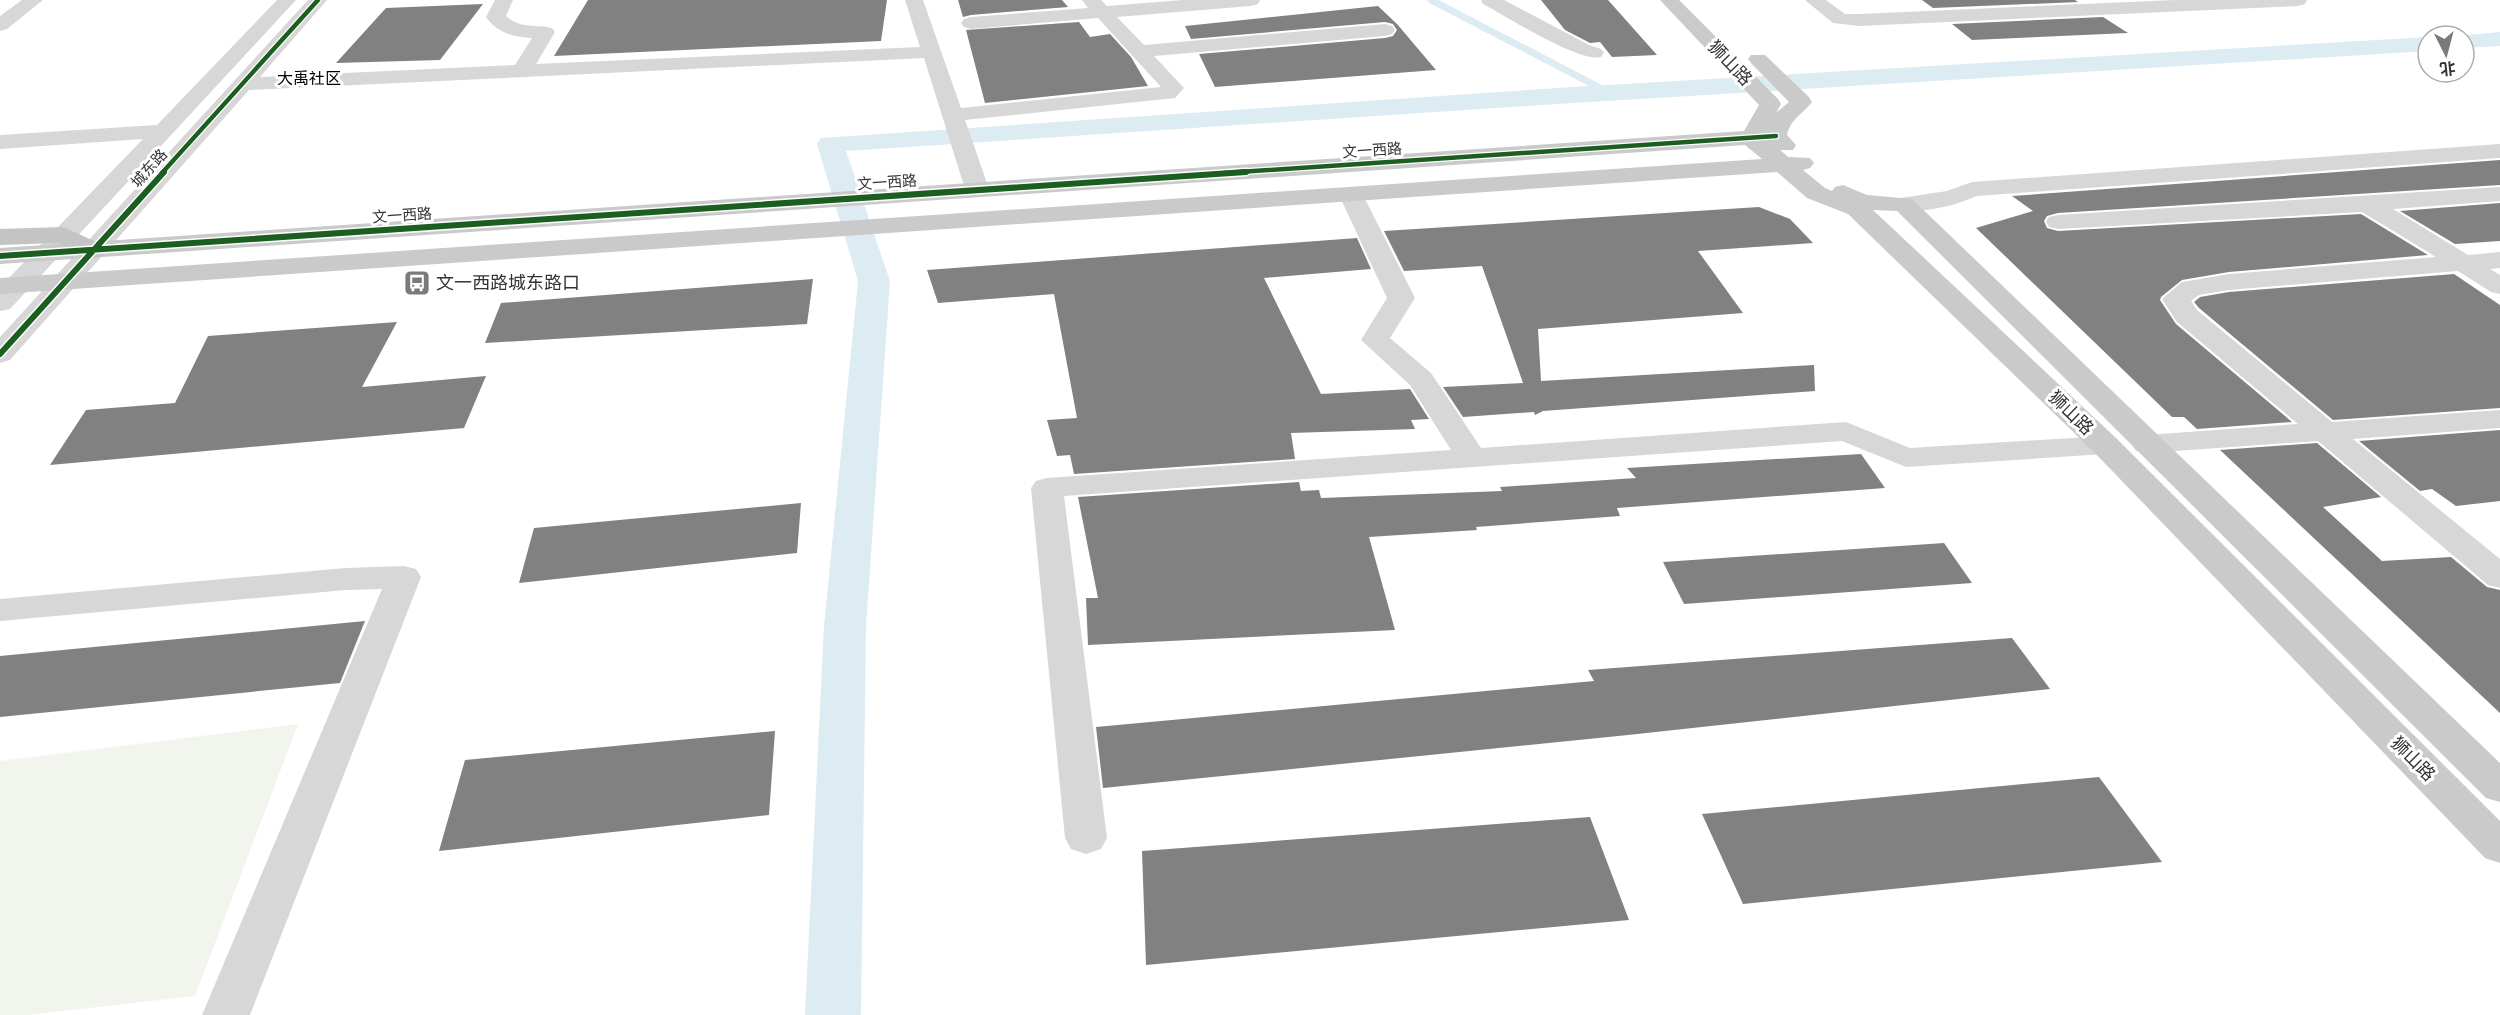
<svg xmlns="http://www.w3.org/2000/svg" width="2500" height="1015" font-family="Arial,'Noto Sans SC',sans-serif">
	<style>
		.green { fill: #f1f5ed }
		.lines { fill: none; stroke-linecap: round; stroke-linejoin: round }
		.stream { stroke: #ddebf3; stroke-width: 7 }
		.canal { fill: #ddebf3; fill-rule: evenodd }
		.building { fill: #818181 }
		.minor { fill: #d7d7d7; fill-rule: evenodd }
		.major { fill: #cacaca; fill-rule: evenodd }
		.highway { fill: #c4c4c4; fill-rule: evenodd }
		.cycleway-far1-casing { stroke: #fff; stroke-width: 7 }
		.cycleway-casing { stroke: #fff; stroke-width: 9 }
		.cycleway-far1 { stroke: #1b5e20; stroke-width: 4.5 }
		.cycleway { stroke: #1b5e20; stroke-width: 6 }
		.labels { text-anchor: middle; dominant-baseline: central; stroke-width: 6; stroke-linejoin: round; paint-order: stroke }
		.far-street-label { font-size: 15px; fill: #333; stroke: #fff }
		.far-neighbourhood-label { font-size: 16px; fill: #000; stroke: #fff }
		.street-label { font-size: 18px; fill: #333; stroke: #fff }
		.poi-label { font-size: 18px; fill: #333; stroke: #fff; text-anchor: start }
	</style>
	<rect width="100%" height="100%" fill="#fff"/>
	<path class="green" d="M 298,724 L 195,996 L 27,1015 L 0,1015 L 0,761 Z"/>
	<g class="lines">
		<path class="stream" d="M 1431,0 L 1610,93"/>
		<path class="canal" d="M 2500,32 L 2500,46 L 2464,48 L 2464,36 L 2456,36 Z
			M 2428,37 L 2428,51 L 1573,103 L 846,151 L 890,281 L 866,626 L 861,1015 L 805,1015 L 824,626 L 858,281 L 817,144 L 821,138 L 1573,87 Z"/>
	</g>
	<path class="building" d="M 588,0 L 887,0 L 881,41 L 554,56 Z
		M 958,0 L 1062,0 L 1068,7 L 971,15 L 963,17 Z
		M 1541,0 L 1608,0 L 1657,55 L 1612,57 L 1600,42 L 1590,43 L 1565,30 Z
		M 1922,0 L 2075,0 L 2078,2 L 1933,8 Z
		M 483,4 L 440,60 L 336,63 L 386,8 Z
		M 1378,6 L 1397,24 L 1436,70 L 1215,87 L 1199,54 L 1385,38 L 1393,36 L 1397,30 L 1393,24 L 1385,22 L 1191,39 L 1185,26 Z
		M 2103,17 L 2128,33 L 1972,40 L 1952,24 Z
		M 1079,22 L 1090,37 L 1110,34 L 1131,57 L 1148,86 L 985,103 L 966,30 Z
		M 2500,160 L 2500,185 L 2058,213 L 2047,216 L 2044,221 L 2047,228 L 2058,231 L 2361,214 L 2428,255 L 2229,272 L 2182,280 L 2161,297 L 2160,300 L 2176,324 L 2292,422 L 2197,429 L 2184,417 L 2172,417 L 1976,228 L 2033,211 L 2012,196 Z
		M 2500,203 L 2500,241 L 2455,244 L 2400,211 Z
		M 1759,207 L 1790,219 L 1813,243 L 1698,251 L 1743,313 L 1538,329 L 1541,381 L 1814,365 L 1815,391 L 1543,411 L 1535,415 L 1534,412 L 1463,417 L 1443,387 L 1523,383 L 1482,266 L 1404,271 L 1384,231 Z
		M 1357,238 L 1371,269 L 1264,278 L 1321,394 L 1410,389 L 1429,419 L 1411,420 L 1415,429 L 1291,433 L 1295,459 L 1074,474 L 1070,455 L 1057,456 L 1047,420 L 1077,418 L 1054,294 L 938,303 L 927,270 Z
		M 2454,274 L 2500,305 L 2500,408 L 2333,420 L 2199,308 L 2194,302 L 2200,297 L 2229,292 Z
		M 813,279 L 807,324 L 485,343 L 501,303 Z
		M 397,322 L 362,387 L 486,376 L 464,428 L 50,465 L 86,410 L 175,403 L 208,336 Z
		M 2500,430 L 2500,501 L 2456,506 L 2432,489 L 2420,491 L 2359,441 Z
		M 2317,443 L 2381,497 L 2323,507 L 2382,561 L 2451,557 L 2487,587 L 2500,590 L 2500,713 L 2220,450 Z
		M 1861,454 L 1885,488 L 1617,508 L 1620,516 L 1476,527 L 1477,530 L 1369,537 L 1395,630 L 1088,645 L 1086,598 L 1098,598 L 1078,497 L 1299,482 L 1301,491 L 1319,490 L 1321,498 L 1502,491 L 1500,487 L 1636,478 L 1627,468 Z
		M 801,503 L 797,553 L 519,583 L 534,528 Z
		M 1944,543 L 1972,583 L 1684,604 L 1663,562 Z
		M 365,621 L 340,683 L 0,717 L 0,656 Z
		M 2012,638 L 2050,689 L 1628,735 L 1103,788 L 1096,727 L 1594,681 L 1588,670 Z
		M 775,731 L 769,815 L 439,851 L 465,760 Z
		M 2099,777 L 2162,862 L 1743,904 L 1702,814 Z
		M 1590,817 L 1629,920 L 1146,965 L 1142,851 Z"/>
	<g class="lines">
		<path class="minor" d="M 22,0 L 43,0 L 7,29 L 0,31 L 0,16 Z
			M 277,0 L 296,0 L 10,309 L 0,311 L 0,287 L 143,139 L 0,149 L 0,135 L 157,125 Z
			M 308,0 L 327,0 L 260,77 L 515,65 L 532,38 C 514,37 497,33 486,17 L 495,0 L 513,0 L 506,16 C 520,29 535,24 552,28 L 555,32 L 536,64 L 920,47 L 905,0 L 923,0 L 961,108 L 1161,87 L 1098,18 L 971,29 L 964,27 L 961,23 L 964,19 L 971,17 L 1088,8 L 1082,0 L 1101,0 L 1107,6 L 1183,0 L 1260,0 L 1258,4 L 1251,6 L 1117,17 L 1144,45 L 1385,24 L 1392,26 L 1395,30 L 1392,34 L 1385,36 L 1154,56 L 1184,88 L 1175,98 L 965,120 L 989,189 L 985,194 L 977,196 L 969,194 L 965,189 L 924,58 L 249,90 L 10,360 L 0,363 L 0,337 Z
			M 1481,0 L 1504,0 L 1589,45 L 1601,49 L 1604,53 L 1601,57 C 1579,63 1506,16 1483,4 Z
			M 1805,0 L 1826,0 L 1845,14 L 1859,14 L 2175,0 L 2307,0 L 2305,4 L 2298,6 L 1859,26 L 1833,23 Z
			M 2500,144 L 2500,158 L 1977,196 C 1955,206 1917,215 1894,209 L 1891,204 L 1894,199 L 1947,191 L 1972,182 Z
			M 2500,187 L 2500,201 L 2393,209 L 2468,255 L 2500,252 L 2500,268 L 2490,269 L 2500,275 L 2500,294 L 2491,292 L 2458,271 L 2229,290 L 2199,295 L 2191,301 L 2197,310 L 2332,422 L 2500,410 L 2500,428 L 2353,439 L 2500,559 L 2500,588 L 2488,585 L 2318,441 L 2147,453 L 2136,451 L 2131,444 L 2136,437 L 2147,435 L 2298,424 L 2177,322 L 2162,299 L 2182,282 L 2229,274 L 2436,257 L 2362,212 L 2058,229 L 2049,227 L 2046,222 L 2049,217 L 2058,215 Z
			M 1351,188 L 1360,190 L 1363,195 L 1415,298 L 1390,338 L 1431,373 L 1481,448 L 1846,422 L 1910,448 L 2105,436 L 2116,438 L 2121,445 L 2116,452 L 2105,454 L 1906,467 L 1842,441 L 1064,496 L 1107,838 L 1101,849 L 1086,854 L 1071,849 L 1065,838 L 1031,488 L 1036,481 L 1047,478 L 1451,450 L 1410,385 L 1361,340 L 1387,298 L 1339,195 L 1342,190 Z
			M 404,566 L 416,569 L 421,577 L 250,1015 L 202,1015 L 382,589 L 346,590 L 0,621 L 0,599 L 346,568 Z"/>
		<path class="major" d="M 1660,0 L 1679,0 L 1778,99 L 1781,104 L 1776,113 L 1789,102 L 1751,63 L 1748,59 L 1751,55 L 1765,55 L 1809,97 L 1812,102 C 1802,115 1791,118 1787,135 L 1796,145 L 1793,150 L 1780,150 L 1788,157 L 1810,158 L 1814,163 L 1810,168 L 1803,170 L 1825,188 L 1832,191 L 1835,187 L 1843,185 L 1867,195 L 1912,199 L 2500,763 L 2500,802 L 2486,798 L 1897,211 L 1873,210 L 2116,438 L 2500,821 L 2500,863 L 2485,858 L 2094,452 L 1848,214 L 1807,198 L 1777,172 L 0,294 L 0,278 L 1762,159 L 1745,145 L 0,264 L 0,248 L 1744,131 L 1759,105 Z"/>
		<path class="highway" d="M 63,227 L 103,245 L 107,250 L 103,255 L 94,258 L 85,255 L 59,243 L 0,245 L 0,229 Z"/>
		<defs>
			<path id="cycleway-far1" d="M 162,173 L 318,0
				M 1224,173 L 1776,136"/>
			<path id="cycleway" d="M 0,256 L 1246,172
				M 0,354 L 164,172"/>
		</defs>
		<use href="#cycleway-far1" class="cycleway-far1-casing"/>
		<use href="#cycleway" class="cycleway-casing"/>
		<use href="#cycleway-far1" class="cycleway-far1"/>
		<use href="#cycleway" class="cycleway"/>
	</g>
	<defs>
		<symbol id="bus-square" viewBox="-11 -11 22 22"><rect x="-9" y="-9" width="18" height="18" rx="4" fill="#7a7a7a" stroke="#fff"/><path d="M-5-6H5V4H4V6H2V4H-2V6H-4V4H-5ZM-3.5-4V0h7V-4ZM-3.5 1.2v1.5H-2V1.2ZM2 1.2v1.5H3.5V1.2Z" fill="#fff"/></symbol>
	</defs>
	<g fill-rule="evenodd">
		<use href="#bus-square" x="402" y="268" width="30" height="30"/>
	</g>
	<g class="labels">
		<g class="far-street-label">
			<text transform="translate(1372 150) rotate(-4)">文一西路</text>
			<text transform="translate(149 168) rotate(-48)">城东路</text>
			<text transform="translate(887 182) rotate(-4)">文一西路</text>
			<text transform="translate(402 215) rotate(-4)">文一西路</text>
		</g>
		<g class="far-neighbourhood-label">
			<text x="309" y="78">大禹社区</text>
		</g>
		<g class="street-label">
			<text transform="translate(1730 63) rotate(46)">狮山路</text>
			<text transform="translate(2071 413) rotate(44)">狮山路</text>
			<text transform="translate(2413 759) rotate(45)">狮山路</text>
		</g>
		<g class="poi-label">
			<text x="436" y="283">文一西路城东路口</text>
		</g>
	</g>
	<g transform="translate(2446 54) rotate(174)"><circle r="28" fill="#ffffff" stroke="#adadad" stroke-width="1.5"/>
	<path d="M0-4.5L10 22L0 15L-10 22Z" fill="#7a7a7a"/>
	<text y="-9" font-size="16" font-weight="bold" text-anchor="middle" fill="#333333">北</text>
	</g>
</svg>
